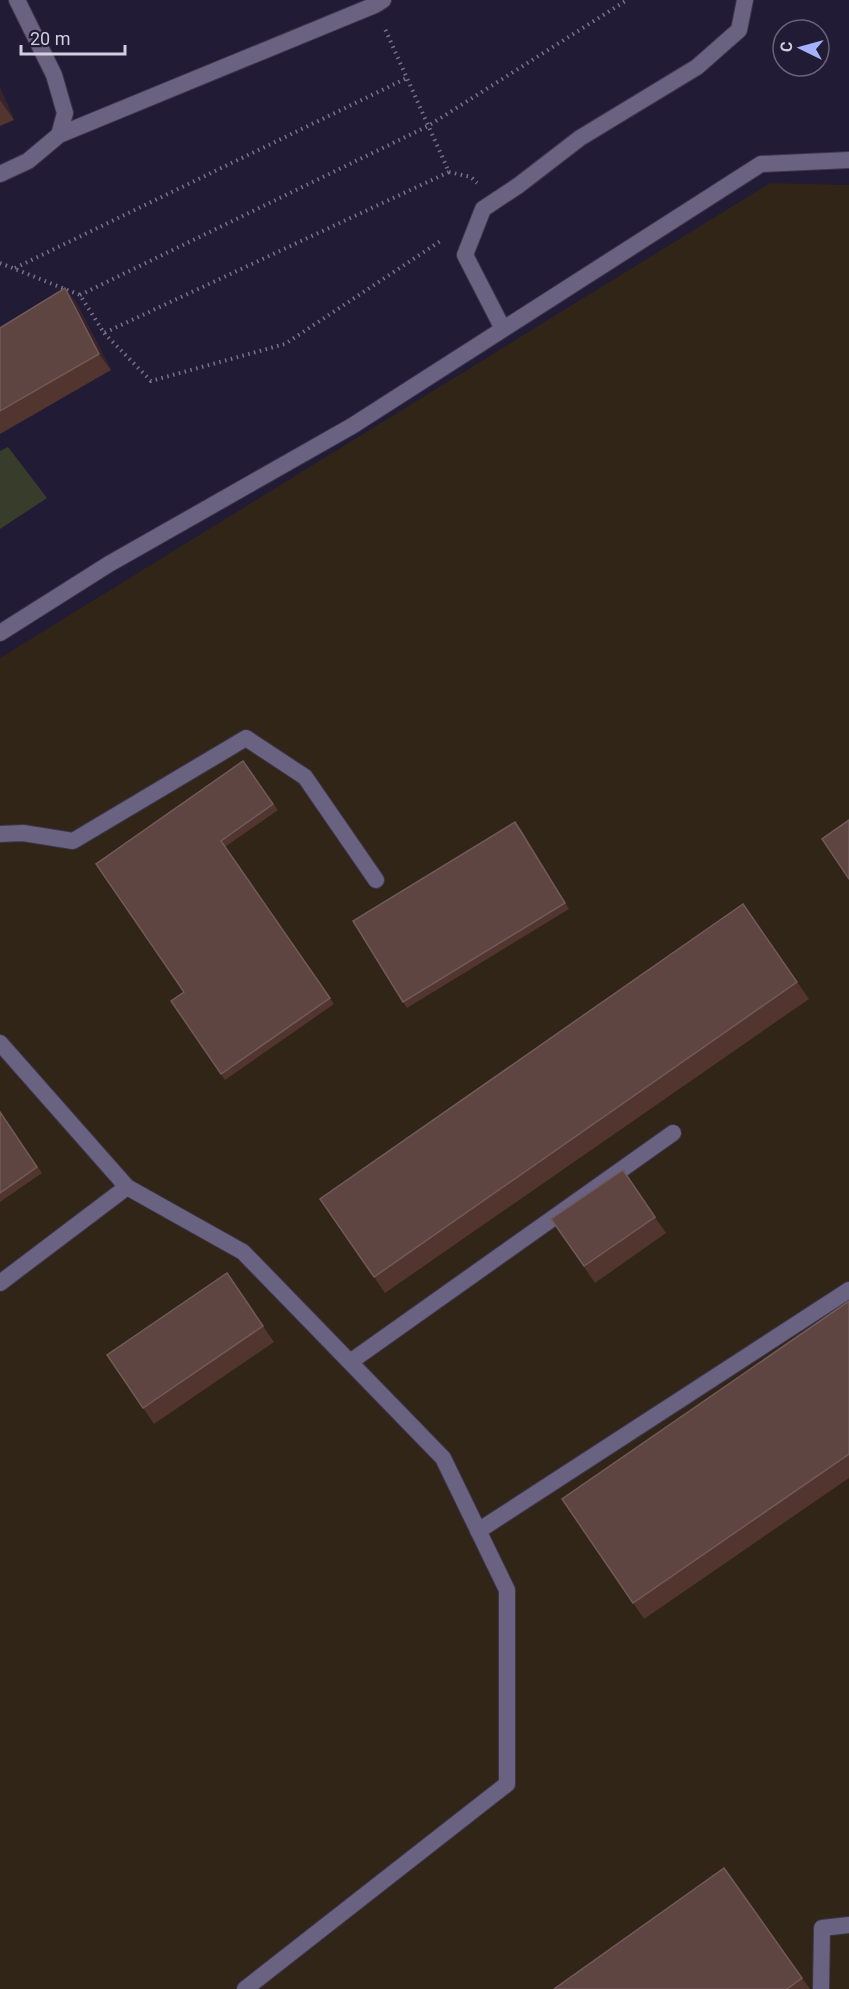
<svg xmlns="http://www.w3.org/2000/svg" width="849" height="1989" font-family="Roboto,sans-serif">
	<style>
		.industrial { fill: #312517 }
		.green { fill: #383d2b }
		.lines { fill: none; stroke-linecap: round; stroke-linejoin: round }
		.service-casing { stroke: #3c354b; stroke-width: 18 }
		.path { stroke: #787389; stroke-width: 4; stroke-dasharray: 1.5 4.5; stroke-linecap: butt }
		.service { stroke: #6a6281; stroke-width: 16 }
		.wall { fill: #52352e }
		.shaded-wall { fill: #392329 }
		.building { fill: #5f4541; stroke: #715a5a; stroke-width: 1.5 }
	</style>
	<rect width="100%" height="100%" fill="#221b35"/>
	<path class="industrial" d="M 770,183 L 849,185 L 849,1989 L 0,1989 L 0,658 Z"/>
	<path class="green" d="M 8,447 L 47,498 L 0,529 L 0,451 Z"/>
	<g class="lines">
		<defs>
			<path id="service" d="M 59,135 L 375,5 L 383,0
				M 0,174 L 28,161 L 59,135 L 65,113 L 54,75 L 17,0
				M 503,329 L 465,255 L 483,209 L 519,185 L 580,138 L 697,67 L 739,30 L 745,0
				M 0,633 L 109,564 L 352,426 L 761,164 L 849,160
				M 0,834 L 23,833 L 73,841 L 246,738 L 305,777 L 376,880
				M 0,1043 L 127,1187
				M 0,1283 L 127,1187 L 243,1252 L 443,1458 L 507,1590 L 507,1784 L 245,1989
				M 350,1362 L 673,1133
				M 478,1531 L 849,1290
				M 821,1989 L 822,1928 L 849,1925"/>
		</defs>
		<use href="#service" class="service-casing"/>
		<path class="path" d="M 449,172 L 471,177 L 477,183
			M 0,263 L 80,295 L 104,333 L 449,172 L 385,29
			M 15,268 L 407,78
			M 80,295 L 428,126 L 627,0
			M 104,333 L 151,381 L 285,344 L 442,240"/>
		<use href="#service" class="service"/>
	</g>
	<path class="wall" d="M 0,88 L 14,120 L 0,126 Z
		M 65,288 L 77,304 L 111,370 L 0,434 L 0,328 Z
		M 243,761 L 278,810 L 225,847 L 334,1004 L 225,1080 L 171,1001 L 184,992 L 96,864 Z
		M 520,828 L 569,909 L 407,1008 L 403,1002 Z
		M 743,904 L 809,999 L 385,1293 L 320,1199 Z
		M 0,1112 L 42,1173 L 0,1202 Z
		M 623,1170 L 666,1233 L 595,1283 L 551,1219 Z
		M 227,1273 L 274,1342 L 154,1424 L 107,1355 Z
		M 849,1301 L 849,1478 L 644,1619 L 562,1499 Z
		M 724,1868 L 810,1989 L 554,1989 Z"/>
	<path class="shaded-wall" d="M 0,88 L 14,120 L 0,100 Z
		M 65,288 L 77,304 L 111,370 L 99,354 Z"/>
	<path class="building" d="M 65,288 L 99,354 L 0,411 L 0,328 Z
		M 243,761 L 273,804 L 221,841 L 330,998 L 221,1074 L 171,1001 L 184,992 L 96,864 Z
		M 849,820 L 849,879 L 822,839 Z
		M 515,822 L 565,903 L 403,1002 L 353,921 Z
		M 743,904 L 797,982 L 374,1277 L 320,1199 Z
		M 0,1112 L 37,1167 L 0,1193 Z
		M 623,1170 L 655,1217 L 584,1266 L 551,1219 Z
		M 227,1273 L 263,1326 L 143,1408 L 107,1355 Z
		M 849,1301 L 849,1454 L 633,1603 L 562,1499 Z
		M 724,1868 L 802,1978 L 787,1989 L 554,1989 Z"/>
	<g transform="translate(801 48) rotate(275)"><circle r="28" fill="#221b35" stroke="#686379" stroke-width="1.5"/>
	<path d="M0-4.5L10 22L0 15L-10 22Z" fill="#a4b2fc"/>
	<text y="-9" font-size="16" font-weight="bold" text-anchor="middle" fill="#d2cee0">С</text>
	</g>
	<path d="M21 45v9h104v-9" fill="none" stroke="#d2cee0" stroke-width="3"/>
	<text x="30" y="45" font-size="18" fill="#d2cee0" stroke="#221b35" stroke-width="4.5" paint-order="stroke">20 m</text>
</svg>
